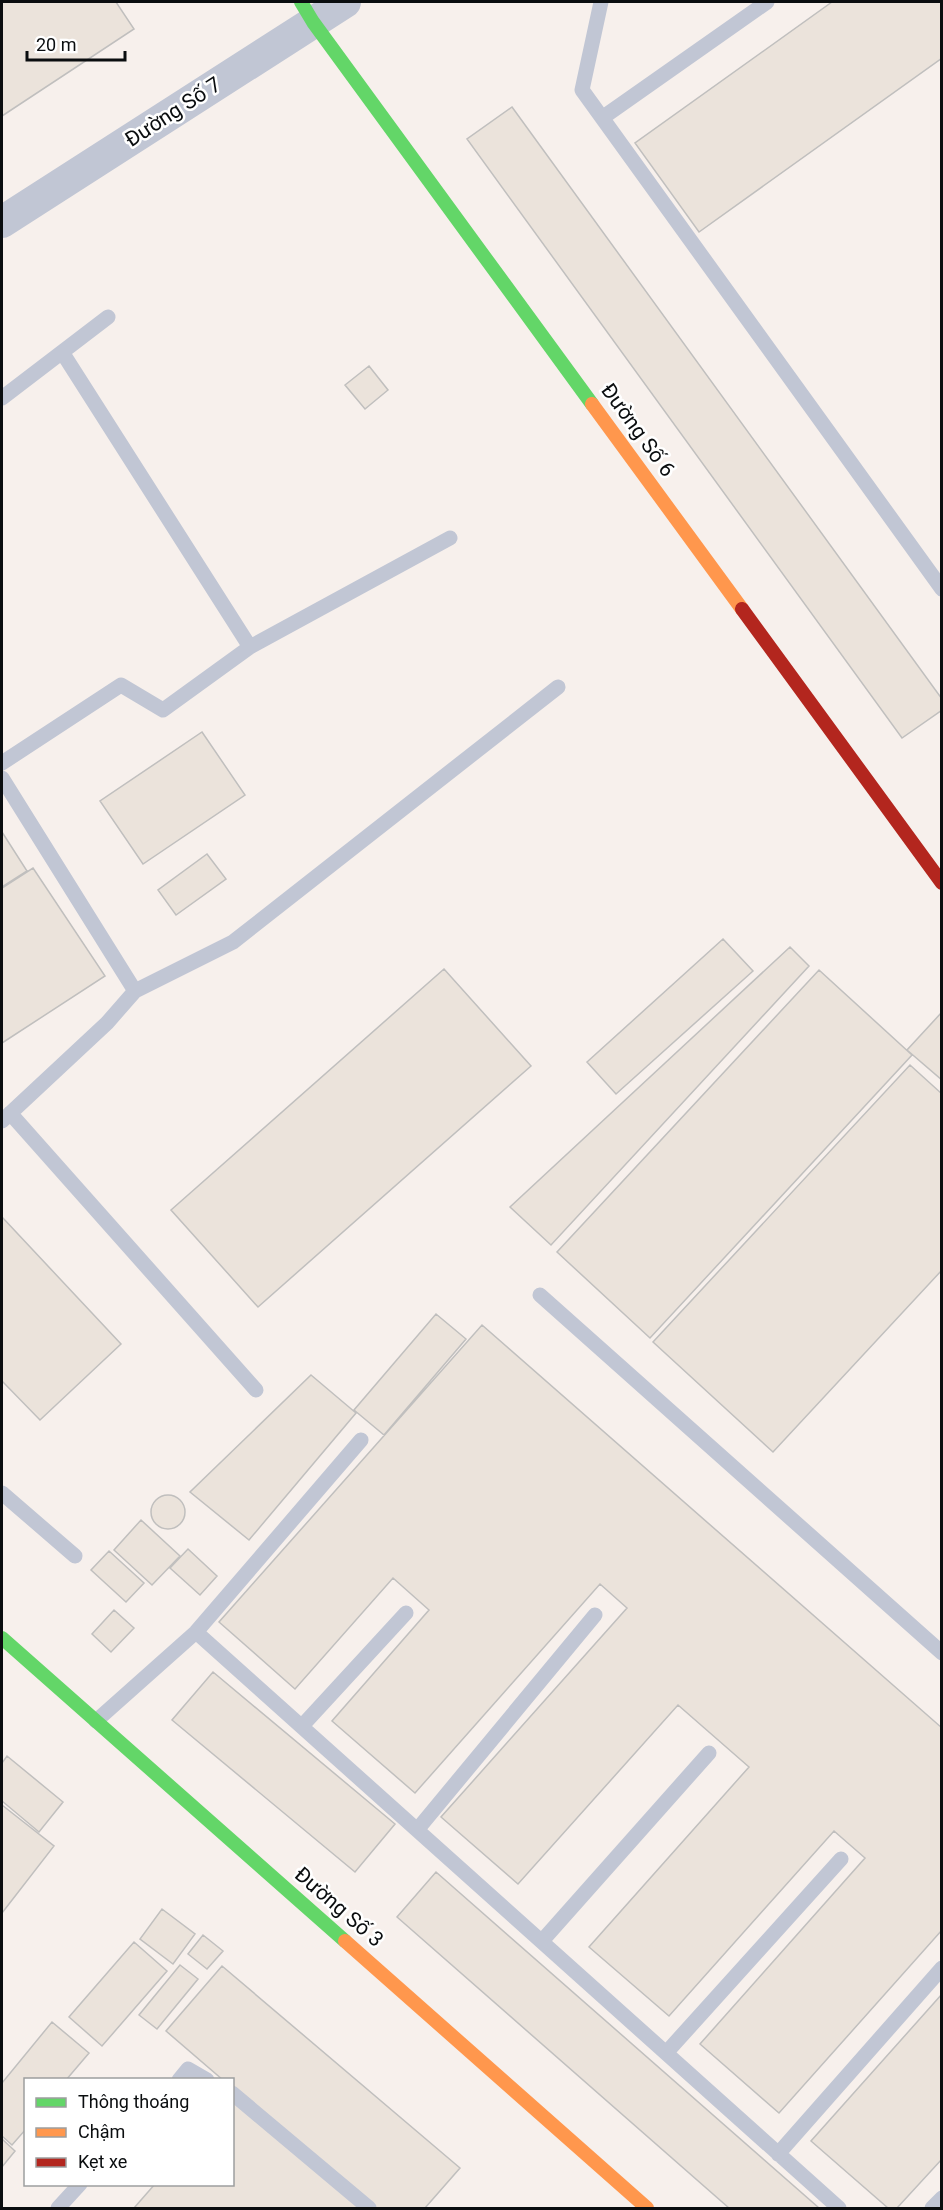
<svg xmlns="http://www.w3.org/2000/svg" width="943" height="2210" font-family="Roboto,sans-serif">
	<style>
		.industrial { fill: #f7f0ec; fill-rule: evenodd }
		.building { fill: #ebe3db; stroke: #c0bfbe; stroke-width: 1.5 }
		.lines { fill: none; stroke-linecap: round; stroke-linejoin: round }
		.lane { stroke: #c1c6d4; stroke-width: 15 }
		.street { stroke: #c1c6d4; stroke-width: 32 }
		.fast { stroke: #63d668; stroke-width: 14 }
		.slow { stroke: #ff974d; stroke-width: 14 }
		.jam { stroke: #b3261e; stroke-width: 14 }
		.labels { text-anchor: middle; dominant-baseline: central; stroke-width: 5; stroke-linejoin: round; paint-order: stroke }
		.street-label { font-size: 21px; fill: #0a0d0f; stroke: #fff }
	</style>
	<rect width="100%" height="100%" fill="#fbfcfd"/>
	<path class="industrial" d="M 2,2 L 941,2 L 941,2208 L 2,2208 ZM 26,2080 L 232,2080 L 232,2184 L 26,2184 Z"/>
	<path class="building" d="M 2,2 L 116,2 L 134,29 L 2,116 Z
		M 832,2 L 942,2 L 942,58 L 699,232 L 635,143 Z
		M 512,107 L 942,699 L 942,710 L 902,738 L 467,139 Z
		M 369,366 L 388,390 L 365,409 L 345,385 Z
		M 202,732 L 245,795 L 143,864 L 100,801 Z
		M 2,832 L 27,871 L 2,887 Z
		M 207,854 L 226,879 L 176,915 L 158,890 Z
		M 33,868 L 105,976 L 2,1043 L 2,888 Z
		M 723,939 L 753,971 L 616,1094 L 587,1062 Z
		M 790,947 L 809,966 L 551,1245 L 510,1207 Z
		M 444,969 L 531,1066 L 258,1307 L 171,1210 Z
		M 819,970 L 912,1055 L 650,1338 L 557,1252 Z
		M 942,1012 L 942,1080 L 907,1050 Z
		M 910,1065 L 942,1094 L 942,1270 L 773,1452 L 653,1342 Z
		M 2,1217 L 121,1344 L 40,1420 L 2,1381 Z
		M 436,1314 L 466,1339 L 384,1435 L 354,1410 Z
		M 482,1325 L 942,1728 L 942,1930 L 779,2113 L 700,2044 L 865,1858 L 834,1831 L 669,2016 L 589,1947 L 749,1767 L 678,1705 L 518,1884 L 441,1817 L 627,1608 L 600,1584 L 415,1793 L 332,1721 L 429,1610 L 393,1578 L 295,1689 L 219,1622 Z
		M 311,1375 L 356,1413 L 249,1540 L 190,1492 Z
		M151 1512a17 17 0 1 1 34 0a17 17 0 1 1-34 0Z
		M 141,1520 L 180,1556 L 152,1585 L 114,1550 Z
		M 188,1549 L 217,1576 L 200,1595 L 170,1568 Z
		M 109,1551 L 144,1583 L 126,1602 L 91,1570 Z
		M 114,1610 L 134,1628 L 111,1652 L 92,1634 Z
		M 213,1672 L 395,1824 L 355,1872 L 172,1720 Z
		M 7,1756 L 63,1802 L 39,1832 L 2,1801 L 2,1763 Z
		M 2,1805 L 54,1846 L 2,1913 Z
		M 436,1872 L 819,2208 L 729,2208 L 397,1917 Z
		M 162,1909 L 195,1934 L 173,1964 L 140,1939 Z
		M 203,1935 L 223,1951 L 207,1969 L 188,1954 Z
		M 134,1942 L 167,1971 L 102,2046 L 69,2017 Z
		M 180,1965 L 198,1979 L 157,2029 L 139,2015 Z
		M 222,1966 L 460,2168 L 425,2208 L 375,2208 L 232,2088 L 232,2080 L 223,2080 L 166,2031 Z
		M 942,1994 L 942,2159 L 897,2208 L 888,2208 L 811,2141 Z
		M 52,2022 L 89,2053 L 66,2080 L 26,2080 L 26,2129 L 12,2145 L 2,2136 L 2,2083 Z
		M 232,2097 L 364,2208 L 134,2208 L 155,2184 L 232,2184 Z
		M 2,2139 L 15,2151 L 2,2167 Z"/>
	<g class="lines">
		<path class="lane" d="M 601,2 L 582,90 L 942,589
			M 602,118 L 767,2
			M 62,352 L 250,647
			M 2,398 L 108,317
			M 2,763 L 121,685 L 163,710 L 250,647 L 450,538
			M 2,778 L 135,991 L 107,1023 L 2,1121
			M 135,991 L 233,942 L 558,687
			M 10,1113 L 256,1390
			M 540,1295 L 942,1653
			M 2,1493 L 75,1556
			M 196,1632 L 839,2208
			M 96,1721 L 196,1632 L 361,1440
			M 302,1726 L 406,1613
			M 417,1830 L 595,1615
			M 542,1941 L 709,1753
			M 666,2053 L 841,1859
			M 179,2080 L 188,2069 L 207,2080
			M 232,2093 L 369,2208
			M 778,2154 L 942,1968
			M 58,2208 L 80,2184
			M 932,2208 L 942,2198"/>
		<path class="street" d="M 2,222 L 345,2"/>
		<path class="fast" d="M 301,2 L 313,22 L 592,404
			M 2,1638 L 345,1941"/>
		<path class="slow" d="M 592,404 L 742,609
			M 345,1941 L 647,2208"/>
		<path class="jam" d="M 742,609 L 942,883"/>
	</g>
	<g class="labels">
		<g class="street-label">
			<text transform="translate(173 112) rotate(-33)">Đường Số 7</text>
			<text transform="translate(638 430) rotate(54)">Đường Số 6</text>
			<text transform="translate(339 1907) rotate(41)">Đường Số 3</text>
		</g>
	</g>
	<rect width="943" height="2210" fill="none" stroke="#0a0d0f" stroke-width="6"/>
	<rect x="24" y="2078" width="210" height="108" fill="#ffffff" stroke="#9d9e9f" stroke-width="1.5"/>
	<rect x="36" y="2098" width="30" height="9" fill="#63d668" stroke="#9d9e9f" stroke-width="1.5"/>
	<text x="78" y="2108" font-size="18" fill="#0a0d0f">Thông thoáng</text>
	<rect x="36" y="2128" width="30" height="9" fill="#ff974d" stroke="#9d9e9f" stroke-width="1.5"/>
	<text x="78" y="2138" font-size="18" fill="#0a0d0f">Chậm</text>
	<rect x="36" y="2158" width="30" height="9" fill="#b3261e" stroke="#9d9e9f" stroke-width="1.5"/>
	<text x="78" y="2168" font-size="18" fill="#0a0d0f">Kẹt xe</text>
	<path d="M27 51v9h98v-9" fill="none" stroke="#0a0d0f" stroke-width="3"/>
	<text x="36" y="51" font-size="18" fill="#0a0d0f" stroke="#ffffff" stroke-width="4.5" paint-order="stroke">20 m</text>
</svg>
